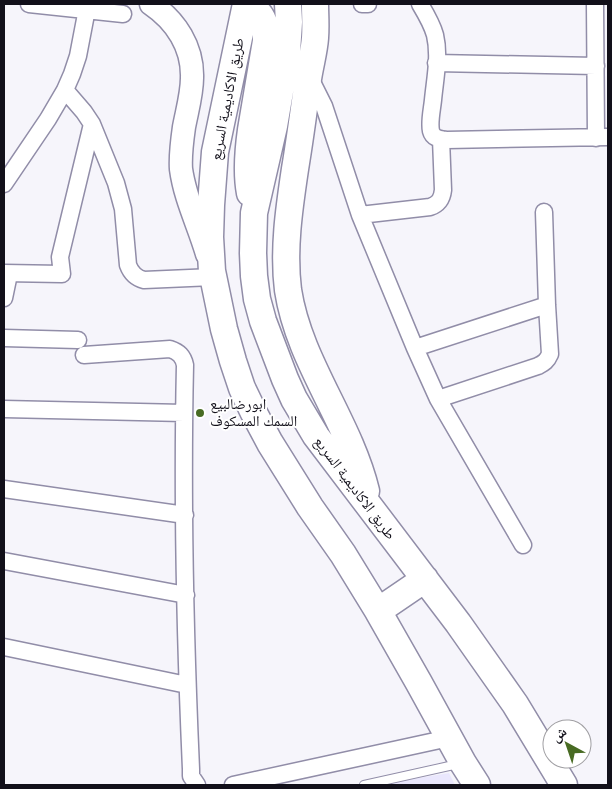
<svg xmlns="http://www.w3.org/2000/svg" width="612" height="789" font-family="'Times New Roman','Noto Naskh Arabic',serif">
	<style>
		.built { fill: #eae7fd }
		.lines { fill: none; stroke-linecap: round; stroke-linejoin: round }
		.service-casing { stroke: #918da8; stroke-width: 10 }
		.minor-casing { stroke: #918da8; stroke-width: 19 }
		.secondary-casing { stroke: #918da8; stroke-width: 25 }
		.trunk-casing { stroke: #918da8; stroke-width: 29 }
		.service { stroke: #fff; stroke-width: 8 }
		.minor { stroke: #fff; stroke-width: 16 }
		.secondary { stroke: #fff; stroke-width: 22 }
		.trunk { stroke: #fff; stroke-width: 26 }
		.poi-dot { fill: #486b23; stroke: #fff; stroke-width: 2 }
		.labels { text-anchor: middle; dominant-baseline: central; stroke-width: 4; stroke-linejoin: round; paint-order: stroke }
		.street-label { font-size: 15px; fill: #12101a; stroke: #fff }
		.poi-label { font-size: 15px; fill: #12101a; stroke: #fff; text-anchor: start }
	</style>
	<rect width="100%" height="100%" fill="#f6f5fb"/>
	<path class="built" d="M 449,773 L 455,785 L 376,785 Z"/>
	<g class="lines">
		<defs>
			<path id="service" d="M 364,785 L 458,764"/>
			<path id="minor" d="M 29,4 L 123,14
				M 362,4 L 368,4
				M 420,4 C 426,14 432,24 435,35 C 440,56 435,79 433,100 C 432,110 429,122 431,131 C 433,139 441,139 447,140 L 608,137
				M 595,4 L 596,138
				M 436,63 L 596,66
				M 309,76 L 324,106 L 360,215 L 415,348 L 438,399 L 523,545
				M 65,90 L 84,112 L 92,124 L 116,183 L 123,209 L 128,265 C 131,273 136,278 144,280 L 213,277
				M 4,184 L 48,119 L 65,90 L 72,74 L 78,56 L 87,9
				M 360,215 L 430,207 C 439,204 442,199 443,190 L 441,139
				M 4,273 L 62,274 L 60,257 L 92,124
				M 4,298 L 9,274
				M 4,338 L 78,340
				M 415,348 L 547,305
				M 84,355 L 170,349 C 179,352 183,356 185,365 C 182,500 185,635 191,769 L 191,776 L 197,785
				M 438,399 L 538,366 C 544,363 547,361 550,354 L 547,305 L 544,212
				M 4,409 L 184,413
				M 4,489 L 185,515
				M 4,561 L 186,595
				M 4,647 L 187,685
				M 233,785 L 449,738"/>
			<path id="secondary" d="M 151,4 C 176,21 193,47 192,78 C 192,94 187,111 184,127 C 182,141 180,155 181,169 C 185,199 199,226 207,254"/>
			<path id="trunk" d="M 246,4 L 215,152 L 211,205 L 210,237 L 212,271 L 224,329 L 233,361 L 242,388 L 254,413 L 270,443 L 310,507 L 343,554 L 378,611 L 419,683 L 463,763 L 477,785
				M 288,4 L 289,22 L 287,51 L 274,126 L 254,213 L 253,253 L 254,276 L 257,299 L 263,321 L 285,379 L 294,399 L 316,436 L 458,623 L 515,704 L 564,785
				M 315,4 C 315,15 316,26 315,38 C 314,52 310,65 308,79 C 304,109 300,139 295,169 C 289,209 283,250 288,290 C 299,362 349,421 366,491
				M 246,5 C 263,12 266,23 266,41 C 261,71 256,100 251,130 C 248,151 246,172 250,193
				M 378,611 L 425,579"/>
		</defs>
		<use href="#service" class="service-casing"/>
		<use href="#minor" class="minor-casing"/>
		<use href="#secondary" class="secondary-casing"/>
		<use href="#trunk" class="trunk-casing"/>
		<use href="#service" class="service"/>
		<use href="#minor" class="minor"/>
		<use href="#secondary" class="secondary"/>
		<use href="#trunk" class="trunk"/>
	</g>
	<circle class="poi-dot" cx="200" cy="413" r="5"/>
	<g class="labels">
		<g class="street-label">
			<text transform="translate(227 99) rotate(-79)">طريق الاكاديمية السريع</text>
			<text transform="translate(355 488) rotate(53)">طريق الاكاديمية السريع</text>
		</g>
		<g class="poi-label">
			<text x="210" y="404">ابورضالبيع<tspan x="210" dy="17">السمك المسكوف</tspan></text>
		</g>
	</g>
	<rect width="612" height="789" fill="none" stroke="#12101a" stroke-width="10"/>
	<g transform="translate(567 744) rotate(320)"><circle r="24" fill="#ffffff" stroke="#a09fa3"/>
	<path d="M0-4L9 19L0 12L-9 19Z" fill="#486b23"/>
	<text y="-8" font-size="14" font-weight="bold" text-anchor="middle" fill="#12101a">ش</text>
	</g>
</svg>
